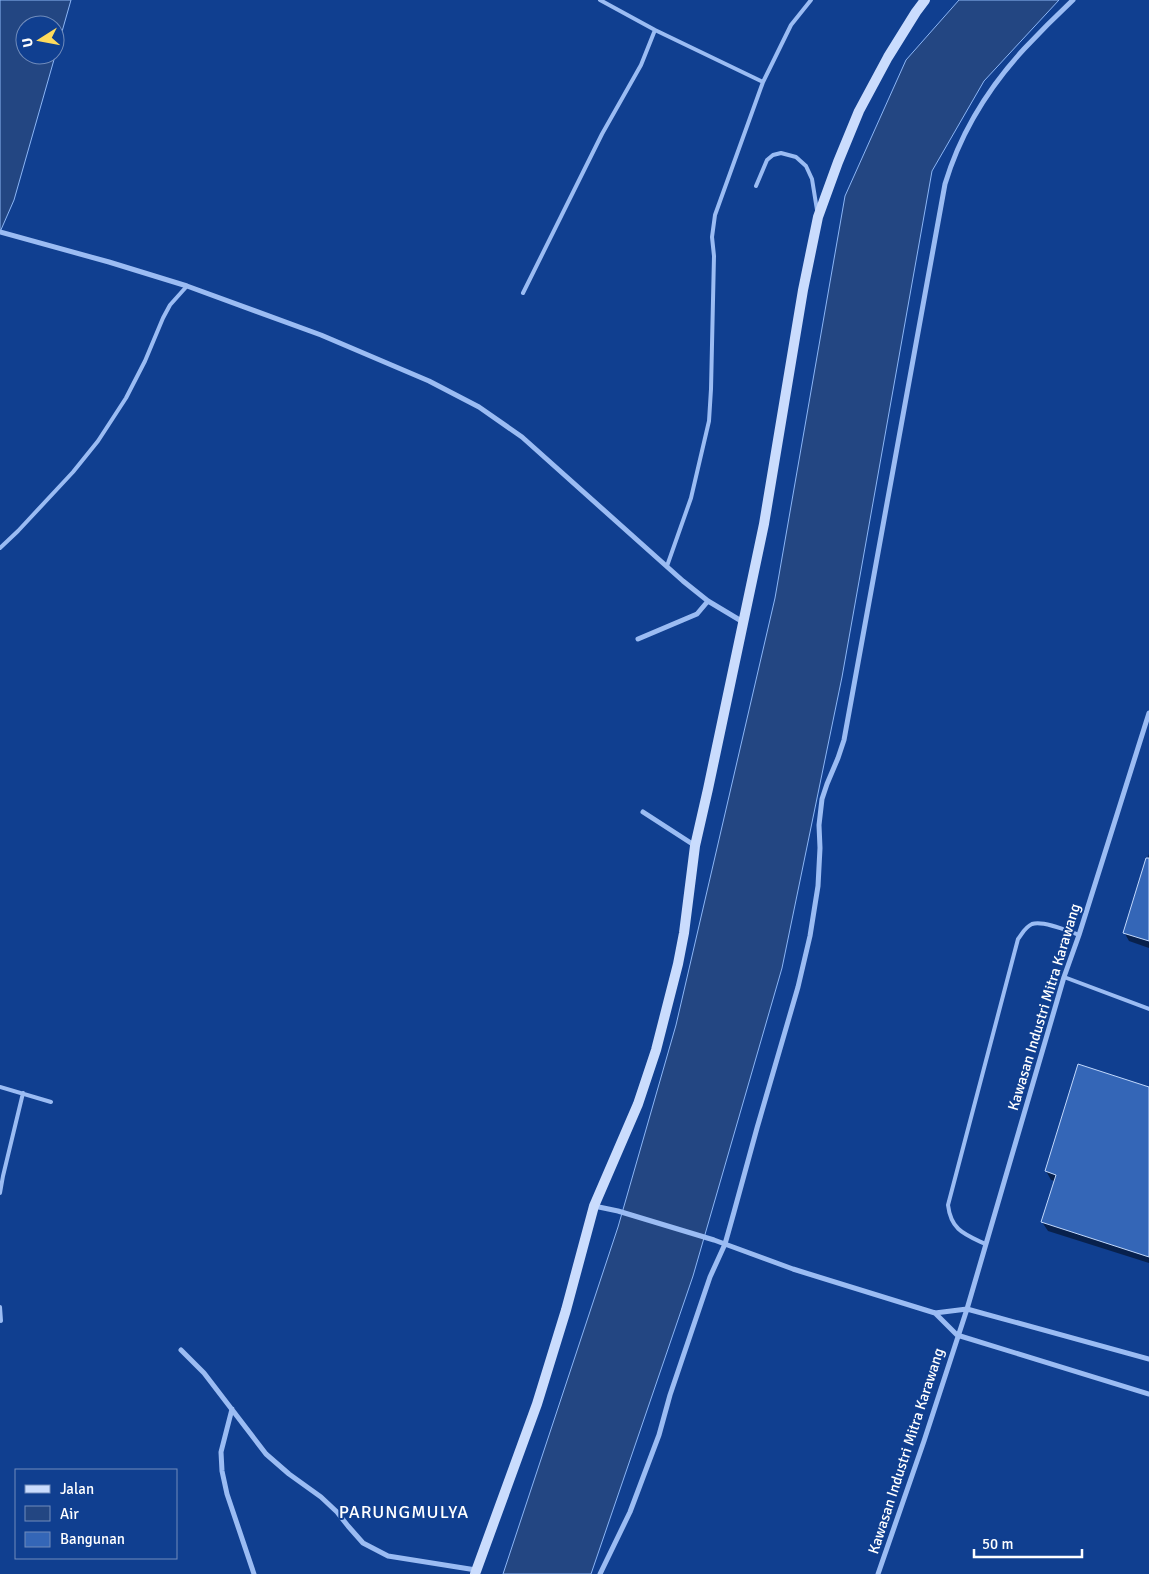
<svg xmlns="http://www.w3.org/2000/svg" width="1149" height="1574" font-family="Signika,sans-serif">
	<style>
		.water { fill: #234682; stroke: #8cb6f6; fill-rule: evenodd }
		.shadow { fill: #0007 }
		.building { fill: #3466b7; stroke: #c2d9fd }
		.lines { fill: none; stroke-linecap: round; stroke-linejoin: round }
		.lane { stroke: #9bbcf3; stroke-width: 4 }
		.street { stroke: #9bbcf3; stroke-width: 5 }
		.secondary { stroke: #cadcfd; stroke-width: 10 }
		.labels { text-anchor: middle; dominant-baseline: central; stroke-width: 4; stroke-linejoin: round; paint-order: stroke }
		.street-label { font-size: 15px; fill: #fff; stroke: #103f90 }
		.quarter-label { font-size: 18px; letter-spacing: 1px; fill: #fff; stroke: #103f90 }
	</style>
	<rect width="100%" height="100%" fill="#103f90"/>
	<path class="water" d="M 0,0 L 71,0 L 14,200 L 0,232 ZM 25,25 L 55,25 L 55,55 L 25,55 Z
		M 959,0 L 1059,0 L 984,81 L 932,171 L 842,677 L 782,968 L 693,1276 L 591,1574 L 503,1574 L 618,1227 L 676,1025 L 775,598 L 845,196 L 906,60 Z"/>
	<path class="shadow" d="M 1149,854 L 1149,948 L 1129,941 L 1124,932 Z
		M 1149,1088 L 1149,1263 L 1048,1231 L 1042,1222 L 1055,1181 L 1051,1180 L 1046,1171 Z"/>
	<path class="building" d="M 1146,858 L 1149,858 L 1149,941 L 1123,933 Z
		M 1078,1064 L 1149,1087 L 1149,1257 L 1041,1222 L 1056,1175 L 1045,1171 Z"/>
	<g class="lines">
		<path class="lane" d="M 600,0 L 655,30 L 763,82
			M 756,186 L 767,160 L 773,155 L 781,153 L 796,157 L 806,166 L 812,179 L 817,210
			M 523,293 L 602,134 L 641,65 L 655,30
			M 0,548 L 18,531 L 73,472 L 98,441 L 126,398 L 145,361 L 163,318 L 170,305 L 187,286
			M 667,566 L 691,498 L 709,421 L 711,389 L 714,256 L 712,237 L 715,215 L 763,82 L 791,25 L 811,0
			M 1064,977 L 1149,1009
			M 0,1087 L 51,1102
			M 0,1193 L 3,1176 L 23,1093
			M 985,1244 C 964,1234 951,1230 948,1205 L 1018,939 C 1022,934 1025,927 1032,924 C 1043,920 1068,931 1079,935
			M 0,1307 L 1,1321"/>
		<path class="street" d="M 0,232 L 109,262 L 187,286 L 321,335 L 429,381 L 479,407 L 522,437 L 683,581 L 708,601 L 743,622
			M 638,639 L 697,614 L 708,601
			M 643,812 L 694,845
			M 594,1206 L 618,1211 L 714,1240 L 793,1269 L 935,1313 L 967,1309 L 1149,1359
			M 935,1313 L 957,1335 L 1149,1394
			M 181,1350 L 204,1373 L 266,1454 L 289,1474 L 321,1497 L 337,1512 L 348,1526 L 363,1543 L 388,1556 L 476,1570
			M 232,1409 L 221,1452 L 222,1471 L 227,1494 L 254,1574
			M 600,1574 L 630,1512 L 659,1435 L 670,1395 L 710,1277 L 725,1244 L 734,1212 L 757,1128 L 798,987 L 810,936 L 818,886 L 820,848 L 819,825 L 822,799 L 827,784 L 838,758 L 844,740 L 945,184 C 960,134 989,87 1024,49 C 1040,32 1056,16 1073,0
			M 878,1574 L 924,1441 L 967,1309 L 1064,977 L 1079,935 L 1149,713"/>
		<path class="secondary" d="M 475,1574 L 537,1404 L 566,1310 L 594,1206 L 638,1104 L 656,1050 L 678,964 L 684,933 L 695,846 L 708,789 L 764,524 L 803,290 L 818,217 L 838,162 L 859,111 L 888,57 L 916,12 L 925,0"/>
	</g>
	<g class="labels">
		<g class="street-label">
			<text transform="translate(1044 1007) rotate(-73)">Kawasan Industri Mitra Karawang</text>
			<text transform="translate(906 1451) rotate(-72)">Kawasan Industri Mitra Karawang</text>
		</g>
		<g class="quarter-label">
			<text x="404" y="1512">PARUNGMULYA</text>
		</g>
	</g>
	<rect x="15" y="1469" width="162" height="90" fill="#103f90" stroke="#708cbc"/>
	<rect x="25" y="1485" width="25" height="8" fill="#cadcfd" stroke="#708cbc"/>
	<text x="60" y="1494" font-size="15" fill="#ffffff">Jalan</text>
	<rect x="25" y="1506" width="25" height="15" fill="#234682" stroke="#708cbc"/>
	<text x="60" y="1519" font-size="15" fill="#ffffff">Air</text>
	<rect x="25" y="1532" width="25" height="15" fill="#3466b7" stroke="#708cbc"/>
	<text x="60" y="1544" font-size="15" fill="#ffffff">Bangunan</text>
	<g transform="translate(40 40) rotate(259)"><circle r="24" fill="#103f90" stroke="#708cbc"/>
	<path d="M0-4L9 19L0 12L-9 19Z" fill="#ffdb5c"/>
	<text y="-8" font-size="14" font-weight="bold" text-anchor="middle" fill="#ffffff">U</text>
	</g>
	<path d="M974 1549v8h108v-8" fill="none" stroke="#ffffff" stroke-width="2.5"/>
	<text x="982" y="1549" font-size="15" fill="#ffffff" stroke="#103f90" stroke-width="4" paint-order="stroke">50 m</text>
</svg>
